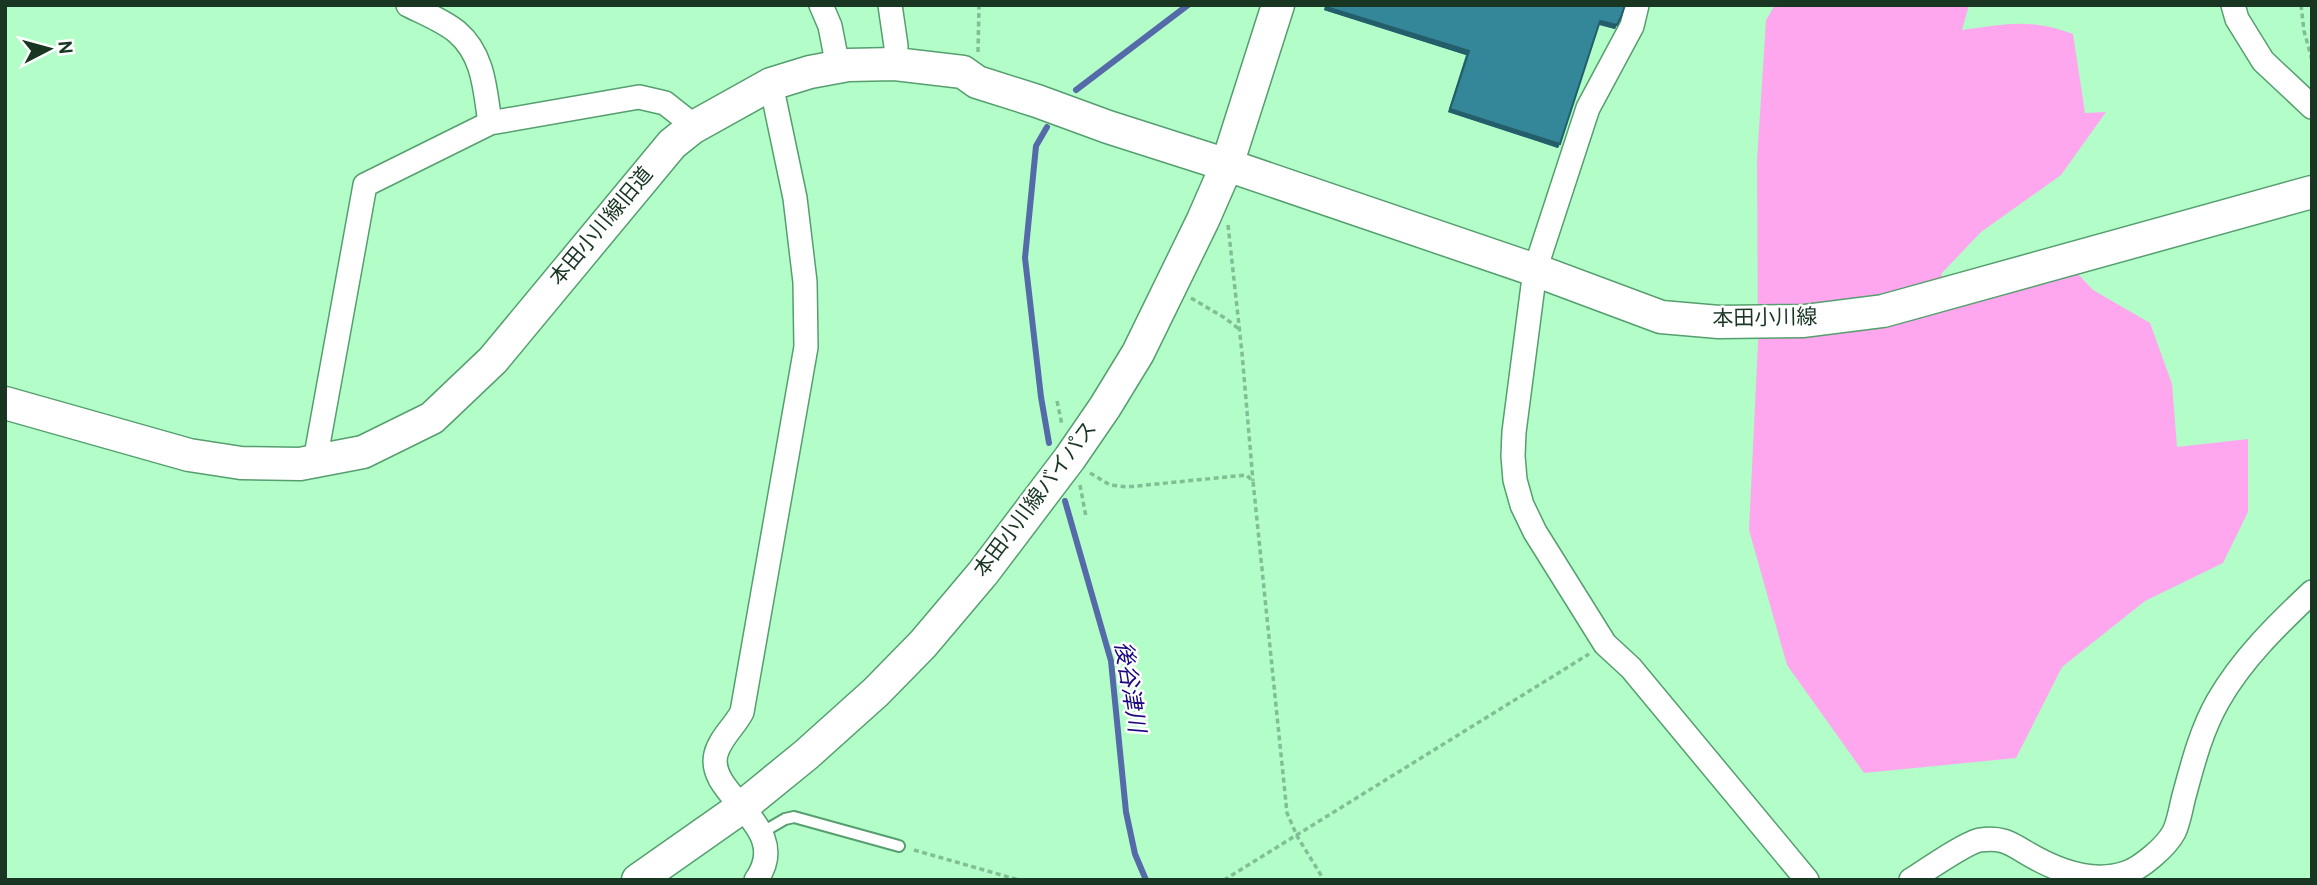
<svg xmlns="http://www.w3.org/2000/svg" width="2317" height="885" font-family="Overpass,'Noto Sans JP',sans-serif">
	<style>
		.green { fill: #fea7ef }
		.lines { fill: none; stroke-linecap: round; stroke-linejoin: round }
		.stream { stroke: #556aa8; stroke-width: 6 }
		.lane-casing { stroke: #559e6e; stroke-width: 14 }
		.street-casing { stroke: #559e6e; stroke-width: 26 }
		.secondary-casing { stroke: #559e6e; stroke-width: 35 }
		.path { stroke: #81be93; stroke-width: 3.5; stroke-dasharray: 5 3.5; stroke-linecap: butt }
		.lane { stroke: #fff; stroke-width: 10 }
		.street { stroke: #fff; stroke-width: 23 }
		.secondary { stroke: #fff; stroke-width: 32 }
		.wall { fill: #2c7483 }
		.shaded-wall { fill: #245e6a }
		.building { fill: #338798; stroke: #245e6a; stroke-width: 2 }
		.labels { text-anchor: middle; dominant-baseline: central; stroke-width: 5; stroke-linejoin: round; paint-order: stroke }
		.street-label { font-size: 21px; fill: #183622; stroke: #fff }
		.water-label { font-size: 23px; font-style: italic; fill: #1b0981; stroke: #fff }
	</style>
	<rect width="100%" height="100%" fill="#b2fdc8"/>
	<path class="green" d="M 1775,5 L 1969,5 L 1962,30 C 2006,24 2030,18 2073,34 L 2085,113 L 2106,112 L 2061,175 L 1981,232 L 1941,274 L 1957,305 L 2078,274 L 2093,290 L 2150,323 L 2172,384 L 2177,447 L 2248,439 L 2248,512 L 2223,563 L 2145,601 L 2062,667 L 2016,758 L 1864,773 L 1787,665 L 1749,530 L 1758,342 L 1757,160 L 1766,20 Z"/>
	<g class="lines">
		<path class="stream" d="M 1076,90 L 1188,5
			M 1047,127 L 1036,146 L 1025,258 L 1041,397 L 1049,443
			M 1065,501 L 1111,661 L 1126,812 L 1135,854 L 1146,880"/>
		<defs>
			<path id="lane" d="M 761,833 L 785,819 L 794,817 L 899,846"/>
			<path id="street" d="M 408,5 C 424,13 444,21 457,32 C 484,55 485,90 490,123
				M 821,5 L 830,26 L 838,67
				M 890,5 L 896,46 L 895,64
				M 1637,5 L 1632,26 L 1588,108 L 1535,270 L 1514,432 L 1513,456 L 1515,480 L 1522,505 L 1535,532 L 1605,644 L 1631,668 L 1807,880
				M 2233,5 L 2237,19 L 2263,61 L 2312,107
				M 315,461 L 365,185 L 490,123 L 639,97 L 665,103 L 684,118 L 692,128
				M 756,880 C 795,826 705,796 716,754 C 720,738 735,726 742,712 L 806,347 L 805,282 L 795,198 L 771,84
				M 1911,880 C 1925,871 1967,842 1980,840 C 2000,837 2009,842 2025,852 C 2055,870 2091,885 2126,873 C 2141,868 2166,847 2174,832 C 2179,822 2181,807 2184,796 C 2193,763 2201,731 2218,701 C 2242,659 2277,625 2312,592"/>
			<path id="secondary" d="M 5,403 L 189,455 L 241,463 L 300,464 L 363,452 L 432,418 L 493,360 L 672,144 L 692,128 L 771,84 L 810,72 L 848,65 L 895,64 L 963,72 L 977,82 L 1037,101 L 1108,127 L 1227,165 L 1535,270 L 1661,317 L 1719,322 L 1804,321 L 1883,311 L 2312,192
				M 638,880 L 742,807 L 807,754 L 876,692 L 923,644 L 983,573 L 1070,458 L 1105,407 L 1138,353 L 1203,220 L 1227,165 L 1278,5"/>
		</defs>
		<use href="#lane" class="lane-casing"/>
		<use href="#street" class="street-casing"/>
		<use href="#secondary" class="secondary-casing"/>
		<path class="path" d="M 2301,5 L 2304,31 L 2312,60
			M 978,52 L 979,5
			M 1228,225 L 1242,353 L 1253,481
			M 1191,298 L 1225,318 L 1239,329
			M 1057,401 L 1062,425
			M 1090,473 L 1110,485 L 1127,487 L 1246,475 L 1253,481 L 1287,813 L 1297,836 L 1324,880
			M 1080,485 L 1086,517
			M 914,850 L 1019,880
			M 1224,880 L 1589,654"/>
		<use href="#lane" class="lane"/>
		<use href="#street" class="street"/>
		<use href="#secondary" class="secondary"/>
	</g>
	<path class="wall" d="M 1325,5 L 1625,5 L 1615,29 L 1599,25 L 1558,148 L 1448,112 L 1466,55 L 1324,10 Z"/>
	<path class="shaded-wall" d="M 1326,7 L 1469,51 L 1466,55 L 1324,10 Z
		M 1600,21 L 1617,25 L 1615,29 L 1597,24 Z
		M 1450,109 L 1560,144 L 1558,148 L 1448,112 Z"/>
	<path class="building" d="M 1326,5 L 1625,5 L 1621,17 L 1617,25 L 1600,21 L 1560,144 L 1450,109 L 1469,51 L 1326,7 Z"/>
	<g class="labels">
		<g class="street-label">
			<text transform="translate(602 227) rotate(-50)">本田小川線旧道</text>
			<text transform="translate(1765 319) rotate(-1)">本田小川線</text>
			<text transform="translate(1036 500) rotate(-53)">本田小川線バイパス</text>
		</g>
		<g class="water-label">
			<text transform="translate(1128 687) rotate(81)">後谷津川</text>
		</g>
	</g>
	<rect width="2317" height="885" fill="none" stroke="#183622" stroke-width="14"/>
	<g transform="translate(49 49) rotate(84)" stroke="#ffffff" stroke-width="5" paint-order="stroke">
	<path d="M0-5L12 26L0 18L-12 26Z" fill="#183622"/>
	<text y="-10" font-size="19" font-weight="bold" text-anchor="middle" fill="#183622">N</text>
	</g>
</svg>
